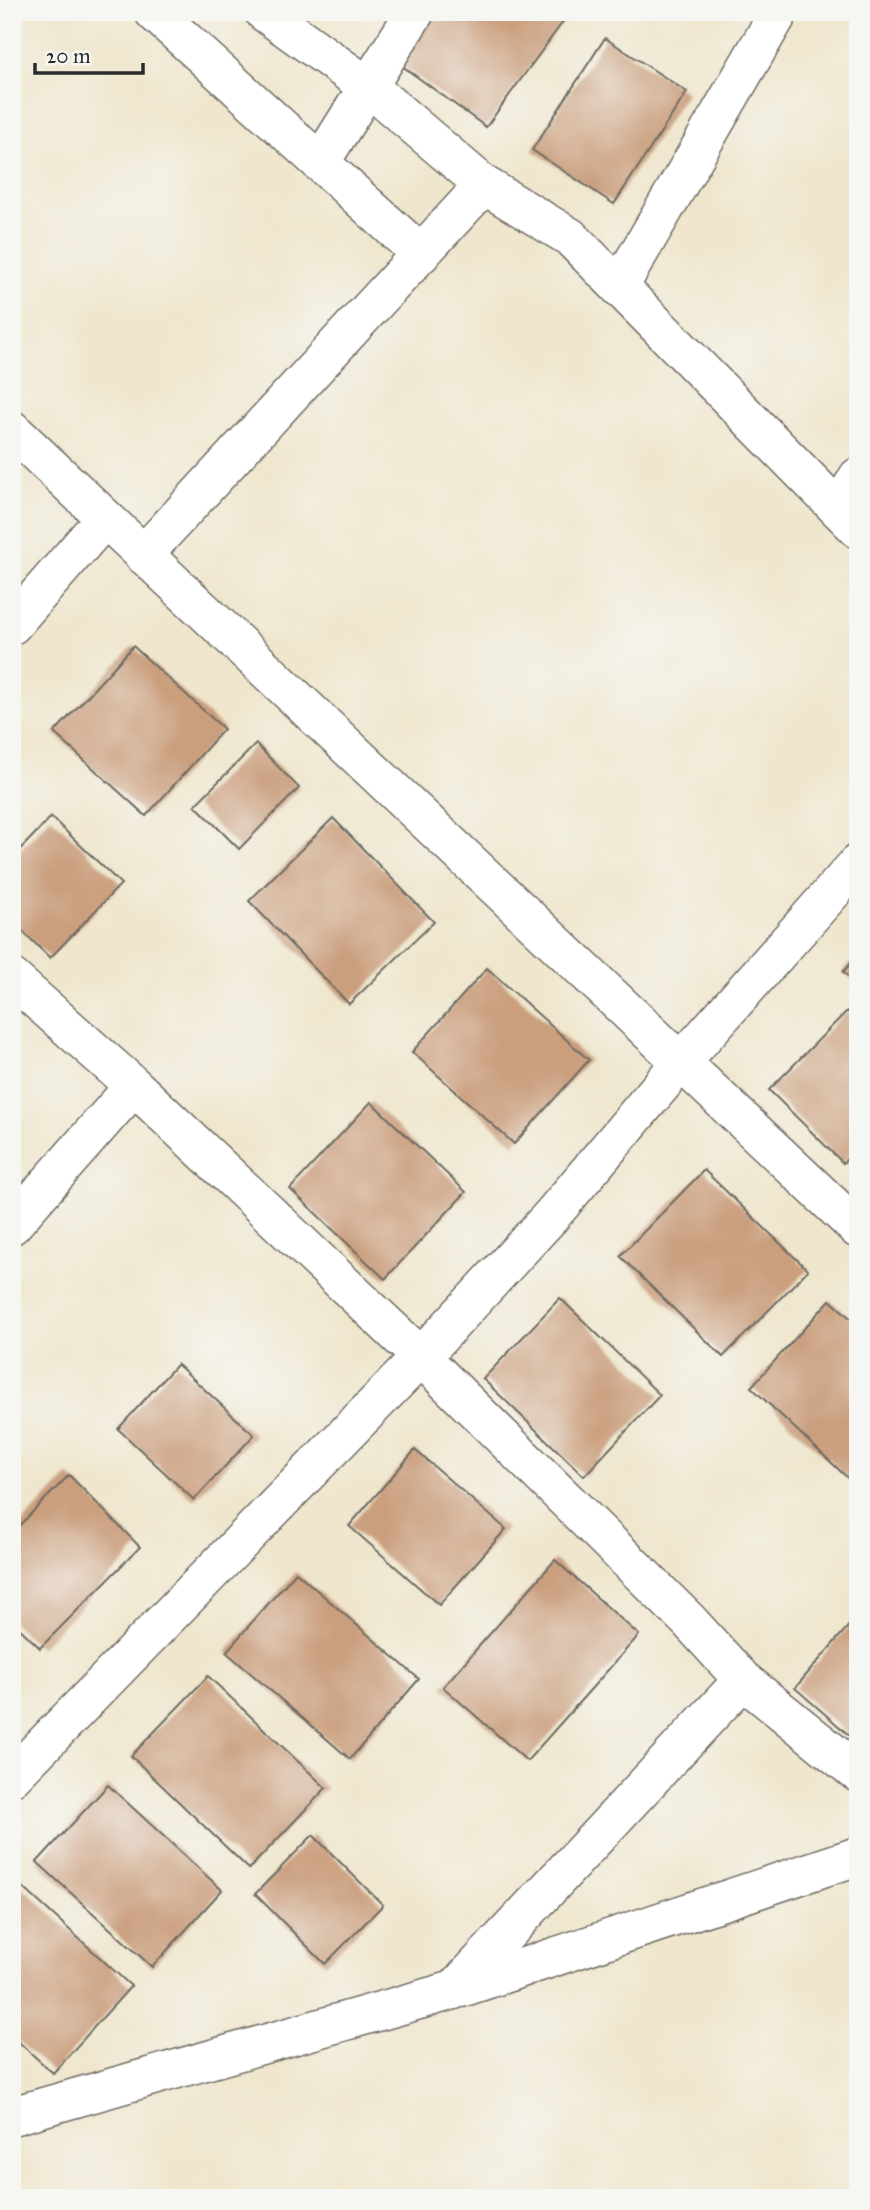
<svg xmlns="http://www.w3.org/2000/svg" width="870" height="2210" font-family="'IM FELL Great Primer',serif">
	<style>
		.building { fill: #ca9f7e }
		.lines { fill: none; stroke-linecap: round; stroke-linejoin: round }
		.minor-casing { stroke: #706c64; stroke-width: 41 }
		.minor { stroke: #fff; stroke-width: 38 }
	</style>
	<rect width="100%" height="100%" fill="#f6f6f2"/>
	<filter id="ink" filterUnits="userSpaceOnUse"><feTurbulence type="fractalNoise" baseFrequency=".0143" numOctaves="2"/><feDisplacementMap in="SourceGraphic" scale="14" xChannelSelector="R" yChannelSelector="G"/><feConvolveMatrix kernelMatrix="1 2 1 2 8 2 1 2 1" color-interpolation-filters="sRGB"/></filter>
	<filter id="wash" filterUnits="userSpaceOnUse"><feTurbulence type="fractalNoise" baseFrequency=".00686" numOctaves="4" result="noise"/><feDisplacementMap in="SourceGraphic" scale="28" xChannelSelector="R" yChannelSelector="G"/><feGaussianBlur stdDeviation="1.57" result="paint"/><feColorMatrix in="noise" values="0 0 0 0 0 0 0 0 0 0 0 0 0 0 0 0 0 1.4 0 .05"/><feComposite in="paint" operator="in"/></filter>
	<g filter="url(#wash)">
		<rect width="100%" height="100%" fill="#efe6cd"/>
		<g id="blocks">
			<path class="building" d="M 435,12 L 556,12 L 565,19 L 486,127 L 398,63 Z
				M 605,38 L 687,92 L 614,204 L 532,150 Z
				M 133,646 L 224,729 L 146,816 L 54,733 Z
				M 256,744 L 299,788 L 239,849 L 195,805 Z
				M 51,817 L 121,884 L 50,958 L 12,921 L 12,858 Z
				M 333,818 L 434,922 L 349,1004 L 249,901 Z
				M 858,955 L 858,985 L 843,972 Z
				M 487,968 L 589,1060 L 514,1144 L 412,1052 Z
				M 847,1011 L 858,1022 L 858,1148 L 843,1163 L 769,1090 Z
				M 371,1102 L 466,1192 L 385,1279 L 290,1189 Z
				M 704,1170 L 808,1270 L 723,1357 L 620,1256 Z
				M 560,1298 L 660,1395 L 584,1476 L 483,1379 Z
				M 830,1300 L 858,1325 L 858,1474 L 851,1481 L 751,1387 Z
				M 177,1364 L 254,1435 L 194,1500 L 118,1429 Z
				M 415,1450 L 506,1529 L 439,1605 L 349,1526 Z
				M 69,1475 L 140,1547 L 40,1648 L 12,1621 L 12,1533 Z
				M 555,1560 L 639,1635 L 527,1761 L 443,1687 Z
				M 296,1572 L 419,1679 L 350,1759 L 226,1652 Z
				M 858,1615 L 858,1743 L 795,1688 Z
				M 208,1676 L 326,1788 L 249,1869 L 131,1756 Z
				M 108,1785 L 222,1890 L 152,1967 L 37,1862 Z
				M 313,1835 L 383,1905 L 325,1964 L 255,1894 Z
				M 16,1881 L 131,1986 L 53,2073 L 12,2036 L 12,1885 Z"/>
		</g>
	</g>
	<g filter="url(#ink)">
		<use href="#blocks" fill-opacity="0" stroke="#706c64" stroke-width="2"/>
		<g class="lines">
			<defs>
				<path id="minor" d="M 154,12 L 421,254
					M 264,12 L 370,88 L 484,185 L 570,237 L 858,529
					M 320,163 L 415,12
					M 619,287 L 779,12
					M 12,430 L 858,1229
					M 839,510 L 858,477
					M 143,555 L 484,185
					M 12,625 L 105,518
					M 12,978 L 134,1086 L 421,1357 L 689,1621 L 743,1680 L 858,1773
					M 12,1225 L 134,1086
					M 12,1777 L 421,1357 L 552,1215 L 681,1062 L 858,863
					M 461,1988 L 858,1856
					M 12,2116 L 454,1990 L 743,1680"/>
			</defs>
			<use href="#minor" class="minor-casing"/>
			<use href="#minor" class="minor"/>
		</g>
	</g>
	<rect width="870" height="2210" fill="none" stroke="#f6f6f2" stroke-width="42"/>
	<path d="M35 63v10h108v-10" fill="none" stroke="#2b2b2b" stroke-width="3.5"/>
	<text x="46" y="63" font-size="21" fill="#2b2b2b" stroke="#f6f6f2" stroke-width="5" paint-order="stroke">20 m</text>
</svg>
